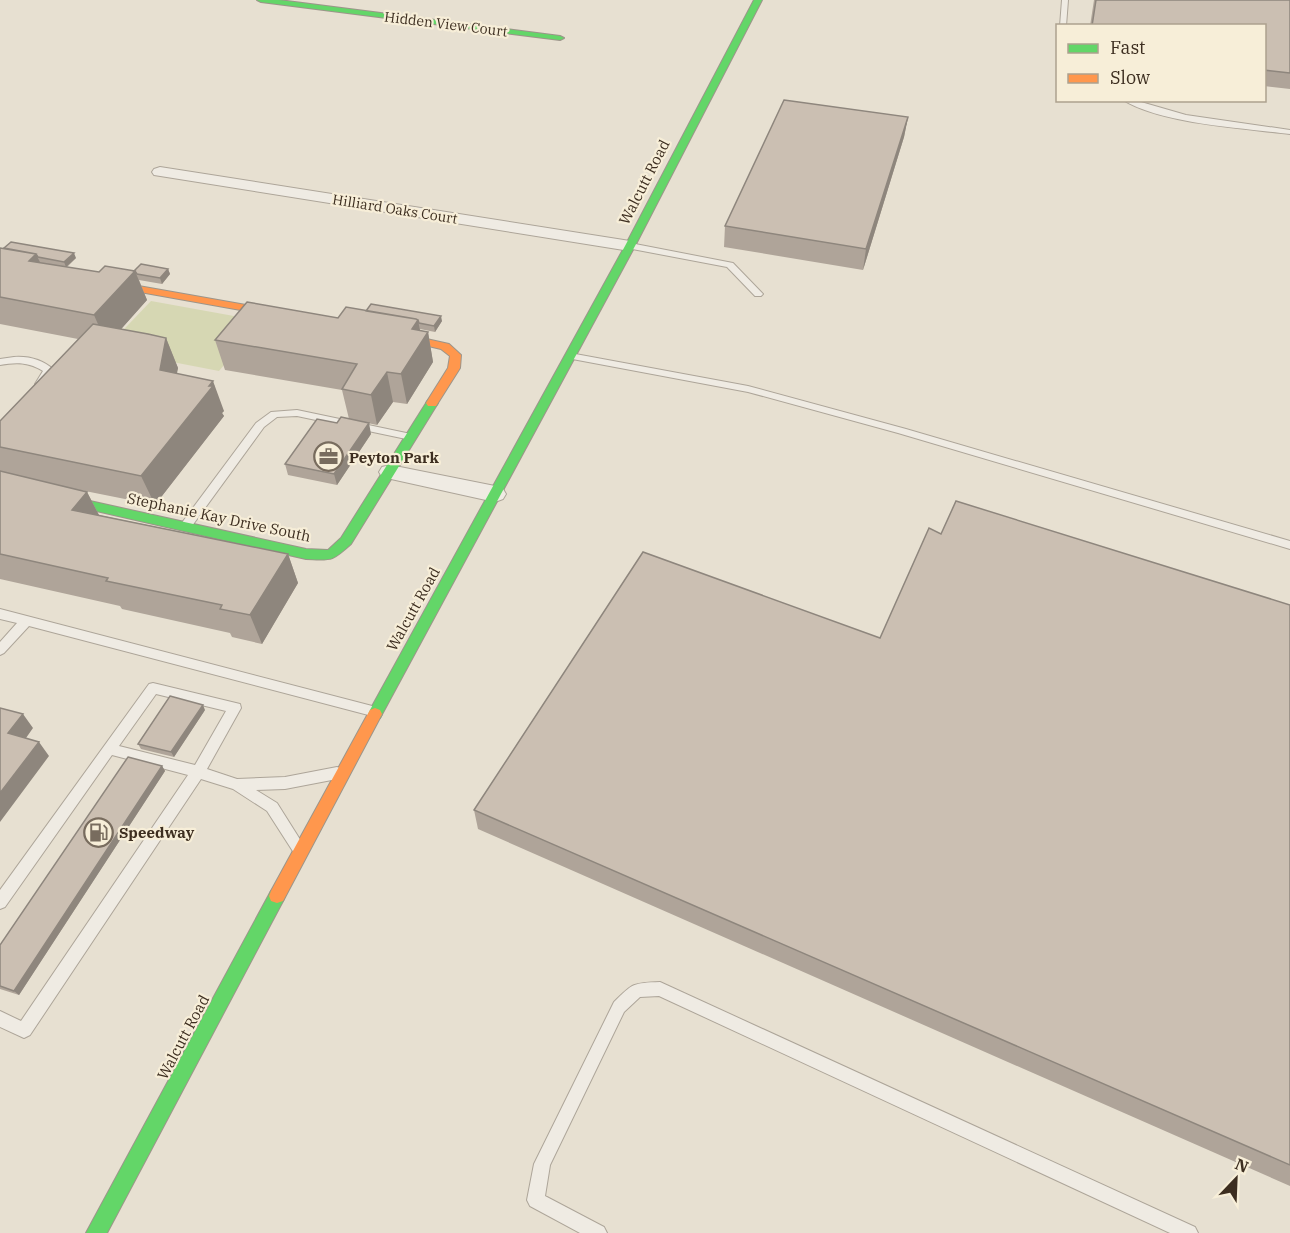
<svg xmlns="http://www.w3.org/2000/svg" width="1290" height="1233" font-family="'IBM Plex Serif',serif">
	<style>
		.green { fill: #d6d7b3 }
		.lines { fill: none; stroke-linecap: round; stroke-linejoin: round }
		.lane-casing { stroke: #ada599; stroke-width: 2 }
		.street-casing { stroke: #ada599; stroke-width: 2 }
		.fast-casing { stroke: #9c958a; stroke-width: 2 }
		.slow-casing { stroke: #9c958a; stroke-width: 2 }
		.lane { fill: #efebe3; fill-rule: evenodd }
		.street { fill: #efebe3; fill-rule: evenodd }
		.fast { fill: #63d668; fill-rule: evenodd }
		.slow { fill: #ff974d; fill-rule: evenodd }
		.wall { fill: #afa499 }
		.shaded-wall { fill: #8e867d }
		.building { fill: #cbbfb2; stroke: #8e867d; stroke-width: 1.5 }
		.labels { text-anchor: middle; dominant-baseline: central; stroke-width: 4.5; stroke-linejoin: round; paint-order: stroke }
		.far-street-label { font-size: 14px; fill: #3d2e20; stroke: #f7eed8 }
		.street-label { font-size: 15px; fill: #3d2e20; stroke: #f7eed8 }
		.poi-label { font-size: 15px; font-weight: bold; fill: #3d2e20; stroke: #f7eed8; text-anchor: start }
	</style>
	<rect width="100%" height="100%" fill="#e7e0d1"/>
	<path class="green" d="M 151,301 L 261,321 L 219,371 L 105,349 Z"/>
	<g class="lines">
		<defs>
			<path id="lane" d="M 1062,0 L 1068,0 L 1066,26 L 1060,26 Z
				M 1123,100 L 1134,100 L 1186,115 L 1290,130 L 1290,134 C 1243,128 1162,124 1123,100 Z
				M 630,243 L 733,263 L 763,294 L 761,296 L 755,296 L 727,267 L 627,248 L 626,246 Z
				M 570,353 L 748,386 L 906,429 L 1290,541 L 1290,549 L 898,433 L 748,392 L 567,358 L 567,354 Z
				M 14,357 C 29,356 43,360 54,370 L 44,386 L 36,386 L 35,384 L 43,371 C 29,362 16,362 0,365 L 0,359 Z
				M 297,410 L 411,434 L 416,437 L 411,440 L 297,416 L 277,417 L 264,427 L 189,530 L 181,530 L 179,527 L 181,524 L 256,423 L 271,412 Z
				M 0,609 L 376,707 L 381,708 L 382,712 L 381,716 L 376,717 L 29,626 L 4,653 L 0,655 L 0,642 L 17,623 L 0,619 Z
				M 153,683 L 240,704 L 241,708 L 207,769 L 237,779 L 285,777 L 337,767 L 342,769 L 344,773 L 342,777 L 337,779 L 285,789 L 256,790 L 277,803 L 306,849 L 304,853 L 299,855 L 294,853 L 267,811 L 233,789 L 201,779 L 30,1035 L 24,1038 L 0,1027 L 0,1011 L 21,1021 L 188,775 L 112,755 L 5,907 L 0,909 L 0,890 L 149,684 ZM 156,694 L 226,711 L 195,765 L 119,746 Z
				M 660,982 L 1195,1227 L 1198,1233 L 1170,1233 L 659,996 L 640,997 L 624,1012 L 550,1165 L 545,1196 L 604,1227 L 607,1233 L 580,1233 L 530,1206 L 527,1200 L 534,1164 L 614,1002 C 633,983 633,983 660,982 Z"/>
			<path id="street" d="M 160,167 L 630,241 L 639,246 L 630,251 L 154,175 L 152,172 L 154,169 Z
				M 390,465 L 495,486 L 503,489 L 506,494 L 503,499 L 495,502 L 382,477 L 379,472 L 382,467 Z"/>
			<path id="fast" d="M 257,0 L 279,0 L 560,36 L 564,38 L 560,40 L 261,2 Z
				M 754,0 L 762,0 L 635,246 L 380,718 L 375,720 L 370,718 L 368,714 L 370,710 L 625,246 Z
				M 432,399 L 438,403 L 351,544 C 331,562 332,560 306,559 L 0,489 L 0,481 L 306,549 L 328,550 L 341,538 L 428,400 Z
				M 277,889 L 283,891 L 285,896 L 283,901 L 107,1233 L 86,1233 L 271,891 Z"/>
			<path id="slow" d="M 99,279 L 285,312 L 290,315 L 285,318 L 95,284 L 94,282 Z
				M 386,330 L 449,344 L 461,355 L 460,368 L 436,406 L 428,406 L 426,403 L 448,368 L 450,356 L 441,349 L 382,335 L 382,331 Z
				M 375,708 L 380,710 L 382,714 L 283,901 L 277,903 L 271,901 L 269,896 L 271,891 L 370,710 Z"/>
		</defs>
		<use href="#lane" class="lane-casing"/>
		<use href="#street" class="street-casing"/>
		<use href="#fast" class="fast-casing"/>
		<use href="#slow" class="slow-casing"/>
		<use href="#lane" class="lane"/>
		<use href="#street" class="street"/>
		<use href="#fast" class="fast"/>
		<use href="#slow" class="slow"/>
	</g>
	<path class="wall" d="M 1094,0 L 1290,0 L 1290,89 L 1264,86 L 1264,26 L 1090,26 Z
		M 908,117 L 904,137 L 863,270 L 724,247 L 725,226 Z
		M 0,248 L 76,258 L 67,267 L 99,272 L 168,269 L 170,274 L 162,284 L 139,280 L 147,300 L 121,329 L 166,338 L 178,368 L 176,374 L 224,411 L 222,413 L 224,416 L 155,505 L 70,488 L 87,492 L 99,515 L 288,554 L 298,583 L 262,644 L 232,637 L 230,633 L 122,609 L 120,606 L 0,579 L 0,421 L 78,339 L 0,324 Z
		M 366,311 L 442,321 L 435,332 L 420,329 L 420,331 L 428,332 L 433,362 L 407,404 L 393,402 L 377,425 L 349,419 L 342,390 L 225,370 L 215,340 L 338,318 Z
		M 371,434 L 337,485 L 288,475 L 285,464 Z
		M 941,534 L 1290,605 L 1290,1186 L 478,829 L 474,810 L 880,638 Z
		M 205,710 L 174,757 L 141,749 L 138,744 Z
		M 162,766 L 165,771 L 19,995 L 0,989 L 0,945 Z"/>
	<path class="shaded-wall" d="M 908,117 L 904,137 L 863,270 L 866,249 Z
		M 74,253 L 76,258 L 66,267 L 64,262 Z
		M 36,254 L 50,283 L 29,261 Z
		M 168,269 L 170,274 L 162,284 L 160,278 Z
		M 135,271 L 147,300 L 107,345 L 94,315 Z
		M 441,316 L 442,321 L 435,332 L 434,326 Z
		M 418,320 L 422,341 L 428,332 L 433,362 L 407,404 L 401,374 L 412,329 Z
		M 166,338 L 178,368 L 172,400 L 160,370 Z
		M 387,372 L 393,402 L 377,425 L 371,395 Z
		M 213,381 L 224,411 L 222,413 L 224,416 L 155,505 L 141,476 Z
		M 369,423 L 371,434 L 337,485 L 334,474 Z
		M 87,492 L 102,521 L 72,510 Z
		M 288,554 L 298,583 L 262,644 L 250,615 Z
		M 203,705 L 205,710 L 174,757 L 171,752 Z
		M 23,714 L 33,728 L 19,748 L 8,733 Z
		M 39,742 L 49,756 L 0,822 L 0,793 Z
		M 162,766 L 165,771 L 19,995 L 14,991 Z"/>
	<path class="building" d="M 1096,0 L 1290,0 L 1290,73 L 1264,70 L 1264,26 L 1092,26 Z
		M 784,100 L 908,117 L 866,249 L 725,226 Z
		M 11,242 L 74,253 L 64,262 L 38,257 L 36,254 L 4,248 Z
		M 0,248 L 36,254 L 29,261 L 99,272 L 105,266 L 135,271 L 94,315 L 0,297 Z
		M 141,264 L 168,269 L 160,278 L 137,274 L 135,271 L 134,271 Z
		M 247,302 L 338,318 L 346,307 L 416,319 L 418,320 L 412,329 L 428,332 L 401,374 L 387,372 L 371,395 L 342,389 L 357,364 L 215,340 Z
		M 371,304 L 441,316 L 434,326 L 419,323 L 418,320 L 416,319 L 366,311 Z
		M 93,324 L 148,334 L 166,338 L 160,370 L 213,381 L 209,386 L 213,386 L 141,476 L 0,447 L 0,421 Z
		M 341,417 L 369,423 L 334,474 L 285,464 L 317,419 L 337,423 Z
		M 0,471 L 87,492 L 72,510 L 288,554 L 250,615 L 220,609 L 222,605 L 106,581 L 108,578 L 0,554 Z
		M 956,501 L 1290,605 L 1290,1165 L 474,810 L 643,552 L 880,638 L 929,528 L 941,534 Z
		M 170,696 L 203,705 L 171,752 L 138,744 Z
		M 0,708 L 23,714 L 8,733 L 39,742 L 0,793 Z
		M 128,757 L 162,766 L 14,991 L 0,986 L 0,945 Z"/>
	<defs>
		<symbol id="office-ring" viewBox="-11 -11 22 22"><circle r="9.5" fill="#f7eed8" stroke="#786c5e" stroke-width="1.5"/><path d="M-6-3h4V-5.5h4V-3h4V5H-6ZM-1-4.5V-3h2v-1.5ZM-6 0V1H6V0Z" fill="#786c5e"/></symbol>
		<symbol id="fuel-ring" viewBox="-11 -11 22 22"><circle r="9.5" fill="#f7eed8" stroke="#786c5e" stroke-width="1.5"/><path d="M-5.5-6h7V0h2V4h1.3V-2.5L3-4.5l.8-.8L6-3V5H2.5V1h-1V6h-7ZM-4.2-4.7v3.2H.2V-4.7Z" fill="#786c5e"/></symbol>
	</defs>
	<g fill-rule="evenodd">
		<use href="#office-ring" x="312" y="440" width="33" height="33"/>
		<use href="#fuel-ring" x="82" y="816" width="33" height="33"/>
	</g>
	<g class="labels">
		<g class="far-street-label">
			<text transform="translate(446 24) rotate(7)">Hidden View Court</text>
			<text transform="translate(395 209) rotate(9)">Hilliard Oaks Court</text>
		</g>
		<g class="street-label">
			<text transform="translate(644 182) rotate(-63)">Walcutt Road</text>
			<text transform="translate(219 517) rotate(12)">Stephanie Kay Drive South</text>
			<text transform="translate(413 609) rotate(-61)">Walcutt Road</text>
			<text transform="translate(183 1037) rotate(-62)">Walcutt Road</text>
		</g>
		<g class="poi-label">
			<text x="349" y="457">Peyton Park</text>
			<text x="119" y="832">Speedway</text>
		</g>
	</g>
	<rect x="1056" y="24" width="210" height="78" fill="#f7eed8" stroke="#ada18e" stroke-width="1.5"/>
	<rect x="1068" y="44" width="30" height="9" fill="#63d668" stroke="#ada18e" stroke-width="1.5"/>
	<text x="1110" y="54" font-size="18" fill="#3d2e20">Fast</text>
	<rect x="1068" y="74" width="30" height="9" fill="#ff974d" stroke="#ada18e" stroke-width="1.5"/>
	<text x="1110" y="84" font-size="18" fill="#3d2e20">Slow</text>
	<g transform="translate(1236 1179) rotate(23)" stroke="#f7eed8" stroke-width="4.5" paint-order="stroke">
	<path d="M0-4.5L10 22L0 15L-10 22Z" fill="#3d2e20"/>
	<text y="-9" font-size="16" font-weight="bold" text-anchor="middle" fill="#3d2e20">N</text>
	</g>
</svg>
